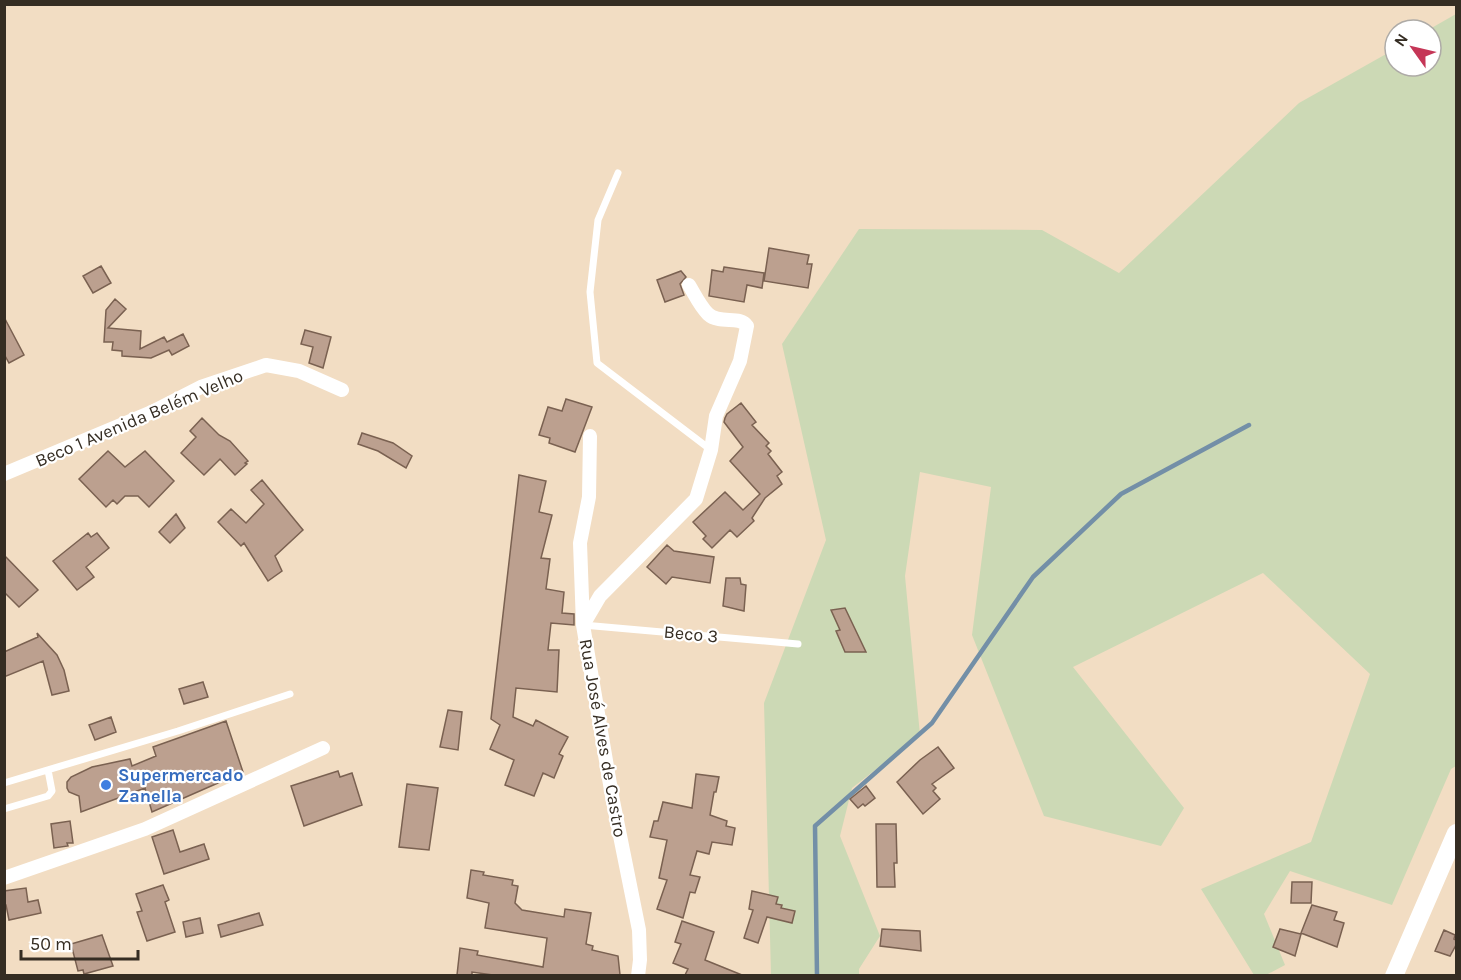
<svg xmlns="http://www.w3.org/2000/svg" width="1461" height="980" font-family="Karla,sans-serif">
	<style>
		.green { fill: #ccd9b5 }
		.lines { fill: none; stroke-linecap: round; stroke-linejoin: round }
		.stream { stroke: #738fa7; stroke-width: 4.5 }
		.building { fill: #bca08f; stroke: #7a6151; stroke-width: 1.5 }
		.service { stroke: #fff; stroke-width: 7 }
		.minor { stroke: #fff; stroke-width: 14 }
		.secondary { stroke: #fff; stroke-width: 18 }
		.shop-dot { fill: #3f7fe0; stroke: #fff; stroke-width: 2 }
		.labels { text-anchor: middle; dominant-baseline: central; stroke-width: 4.5; stroke-linejoin: round; paint-order: stroke }
		.street-label { font-size: 18px; fill: #352d23; stroke: #fff }
		.shop-label { font-size: 18px; font-weight: bold; fill: #366cbe; stroke: #fff; text-anchor: start }
	</style>
	<rect width="100%" height="100%" fill="#f2ddc3"/>
	<path class="green" d="M 1456,14 L 1456,766 L 1451,769 L 1392,905 L 1290,871 L 1264,914 L 1285,965 L 1266,975 L 1254,975 L 1201,889 L 1311,842 L 1370,674 L 1263,573 L 1073,667 L 1184,808 L 1161,846 L 1044,816 L 972,635 L 991,487 L 920,472 L 905,576 L 920,735 L 852,788 L 840,836 L 880,936 L 859,969 L 859,975 L 771,975 L 764,703 L 826,540 L 782,344 L 859,229 L 1042,230 L 1119,273 L 1299,103 L 1395,49 L 1395,66 L 1431,66 L 1431,30 L 1428,30 Z"/>
	<g class="lines">
		<path class="stream" d="M 817,976 L 815,826 L 932,723 L 1033,577 L 1121,494 L 1249,425"/>
	</g>
	<path class="building" d="M 769,248 L 809,255 L 807,264 L 812,264 L 808,288 L 764,281 Z
		M 101,266 L 111,283 L 93,293 L 83,276 Z
		M 724,267 L 764,273 L 762,288 L 747,285 L 744,302 L 709,296 L 712,270 L 723,272 Z
		M 681,271 L 686,277 L 680,284 L 684,295 L 665,302 L 657,280 Z
		M 115,299 L 126,309 L 108,328 L 141,331 L 140,349 L 164,337 L 167,342 L 183,334 L 189,346 L 172,355 L 169,350 L 151,358 L 122,356 L 122,351 L 112,350 L 113,342 L 104,342 L 106,310 Z
		M 4,317 L 24,355 L 9,363 L 4,354 Z
		M 305,330 L 331,337 L 323,368 L 309,363 L 313,347 L 301,344 Z
		M 566,399 L 592,407 L 575,452 L 549,443 L 550,438 L 539,435 L 548,407 L 562,411 Z
		M 741,403 L 756,422 L 752,425 L 769,443 L 766,446 L 771,451 L 768,454 L 782,472 L 777,476 L 782,484 L 765,498 L 752,518 L 754,521 L 737,537 L 730,530 L 712,548 L 703,539 L 706,536 L 693,522 L 725,492 L 743,510 L 760,494 L 730,461 L 743,447 L 724,422 L 725,418 L 727,414 Z
		M 202,418 L 219,435 L 230,441 L 248,461 L 245,463 L 247,464 L 235,475 L 220,459 L 204,475 L 181,453 L 196,437 L 190,431 Z
		M 362,433 L 393,443 L 412,456 L 406,468 L 378,451 L 358,444 Z
		M 108,451 L 125,467 L 145,451 L 174,481 L 149,507 L 138,496 L 125,496 L 117,504 L 113,500 L 106,507 L 79,479 Z
		M 519,475 L 546,481 L 539,512 L 552,515 L 541,558 L 550,559 L 546,589 L 564,592 L 562,613 L 574,614 L 574,625 L 551,623 L 548,650 L 559,650 L 557,692 L 516,688 L 513,717 L 533,726 L 536,720 L 568,737 L 559,754 L 563,756 L 554,778 L 543,773 L 534,796 L 505,785 L 514,760 L 490,749 L 500,725 L 491,719 Z
		M 262,480 L 303,530 L 275,556 L 282,571 L 268,581 L 244,543 L 241,546 L 218,522 L 231,509 L 246,523 L 264,504 L 251,490 Z
		M 176,514 L 185,528 L 170,543 L 159,532 Z
		M 88,533 L 91,537 L 97,533 L 109,548 L 86,567 L 94,577 L 77,590 L 53,561 Z
		M 667,545 L 674,551 L 714,557 L 710,583 L 672,577 L 666,584 L 647,567 Z
		M 4,555 L 38,590 L 19,607 L 4,592 Z
		M 726,578 L 740,578 L 741,584 L 746,585 L 744,611 L 723,606 Z
		M 845,608 L 866,652 L 845,652 L 836,631 L 840,630 L 831,610 Z
		M 37,633 L 57,655 L 64,670 L 69,691 L 52,695 L 43,661 L 4,677 L 4,652 L 38,637 Z
		M 203,682 L 208,697 L 184,704 L 179,689 Z
		M 448,710 L 462,712 L 458,750 L 440,747 Z
		M 111,717 L 116,732 L 95,740 L 89,725 Z
		M 226,721 L 243,772 L 152,812 L 145,788 L 81,812 L 79,796 L 69,792 L 67,788 L 67,782 L 71,777 L 92,767 L 130,759 L 132,766 L 156,756 L 153,747 Z
		M 938,747 L 954,768 L 932,784 L 936,788 L 933,791 L 940,799 L 923,814 L 897,782 L 920,760 Z
		M 338,771 L 340,777 L 352,773 L 362,805 L 304,826 L 291,786 Z
		M 696,774 L 719,777 L 716,792 L 714,792 L 710,815 L 727,821 L 726,826 L 735,828 L 732,845 L 712,842 L 709,854 L 697,851 L 690,875 L 700,877 L 695,893 L 690,892 L 683,918 L 657,909 L 667,880 L 659,878 L 667,840 L 650,837 L 654,821 L 658,821 L 663,802 L 692,808 Z
		M 407,784 L 438,788 L 429,850 L 399,847 Z
		M 866,786 L 875,798 L 865,806 L 863,804 L 858,808 L 850,799 Z
		M 70,821 L 73,843 L 67,843 L 68,846 L 54,848 L 51,824 Z
		M 876,824 L 896,824 L 897,863 L 894,863 L 895,887 L 877,887 Z
		M 173,830 L 180,852 L 204,844 L 209,859 L 164,874 L 152,837 Z
		M 471,870 L 484,872 L 483,875 L 513,880 L 512,885 L 518,886 L 515,903 L 522,910 L 564,917 L 565,909 L 591,913 L 586,944 L 593,946 L 592,950 L 618,956 L 620,975 L 493,975 L 472,972 L 472,975 L 457,975 L 460,948 L 478,951 L 477,955 L 543,967 L 547,938 L 485,928 L 489,903 L 467,898 Z
		M 1292,882 L 1312,882 L 1311,903 L 1291,903 Z
		M 163,885 L 169,900 L 165,902 L 175,932 L 147,941 L 137,912 L 142,911 L 136,894 Z
		M 26,888 L 28,902 L 38,900 L 41,913 L 9,920 L 6,905 L 4,905 L 4,891 Z
		M 752,891 L 778,897 L 776,904 L 782,905 L 781,908 L 795,911 L 792,923 L 767,917 L 758,943 L 744,938 L 753,910 L 749,909 Z
		M 1312,905 L 1337,912 L 1334,920 L 1344,923 L 1337,947 L 1301,933 Z
		M 259,913 L 263,925 L 221,937 L 218,925 Z
		M 200,918 L 203,933 L 186,937 L 183,922 Z
		M 682,921 L 714,932 L 705,960 L 742,975 L 685,975 L 688,969 L 673,963 L 681,944 L 675,942 Z
		M 882,929 L 920,931 L 921,951 L 880,946 Z
		M 1280,929 L 1301,934 L 1295,956 L 1273,947 Z
		M 1444,930 L 1455,935 L 1454,939 L 1456,940 L 1456,945 L 1450,956 L 1435,951 Z
		M 102,935 L 113,966 L 84,974 L 83,970 L 78,971 L 71,944 Z"/>
	<g class="lines">
		<path class="service" d="M 618,173 L 598,220 L 590,292 L 597,363 L 711,450
			M 583,625 L 798,644
			M 4,783 L 178,731 L 290,694
			M 4,809 L 48,796 L 52,791 L 48,770"/>
		<path class="minor" d="M 590,436 L 589,497 L 580,543 L 583,625 L 612,796 L 639,930 L 640,960 L 638,976
			M 4,474 L 152,412 L 201,387 L 266,365 L 299,371 L 342,390
			M 583,625 L 600,596 L 696,499 L 711,450 L 716,416 L 740,361 L 747,326 C 740,315 720,325 708,314 C 700,306 695,295 689,285
			M 4,878 L 145,829 L 323,748"/>
		<path class="secondary" d="M 1394,976 L 1456,833"/>
	</g>
	<circle class="shop-dot" cx="106" cy="785" r="6"/>
	<g class="labels">
		<g class="street-label">
			<text transform="translate(139 418) rotate(-23)">Beco 1 Avenida Belém Velho</text>
			<text transform="translate(691 634) rotate(5)">Beco 3</text>
			<text transform="translate(603 738) rotate(80)">Rua José Alves de Castro</text>
		</g>
		<g class="shop-label">
			<text x="118" y="775">Supermercado<tspan x="118" dy="21">Zanella</tspan></text>
		</g>
	</g>
	<rect width="1461" height="980" fill="none" stroke="#352d23" stroke-width="12"/>
	<g transform="translate(1413 48) rotate(304)"><circle r="28" fill="#ffffff" stroke="#aeaba7" stroke-width="1.5"/>
	<path d="M0-4.5L10 22L0 15L-10 22Z" fill="#c53657"/>
	<text y="-9" font-size="16" font-weight="bold" text-anchor="middle" fill="#352d23">N</text>
	</g>
	<path d="M21 950v9h117v-9" fill="none" stroke="#352d23" stroke-width="3"/>
	<text x="30" y="950" font-size="18" fill="#352d23" stroke="#ffffff" stroke-width="4.5" paint-order="stroke">50 m</text>
</svg>
